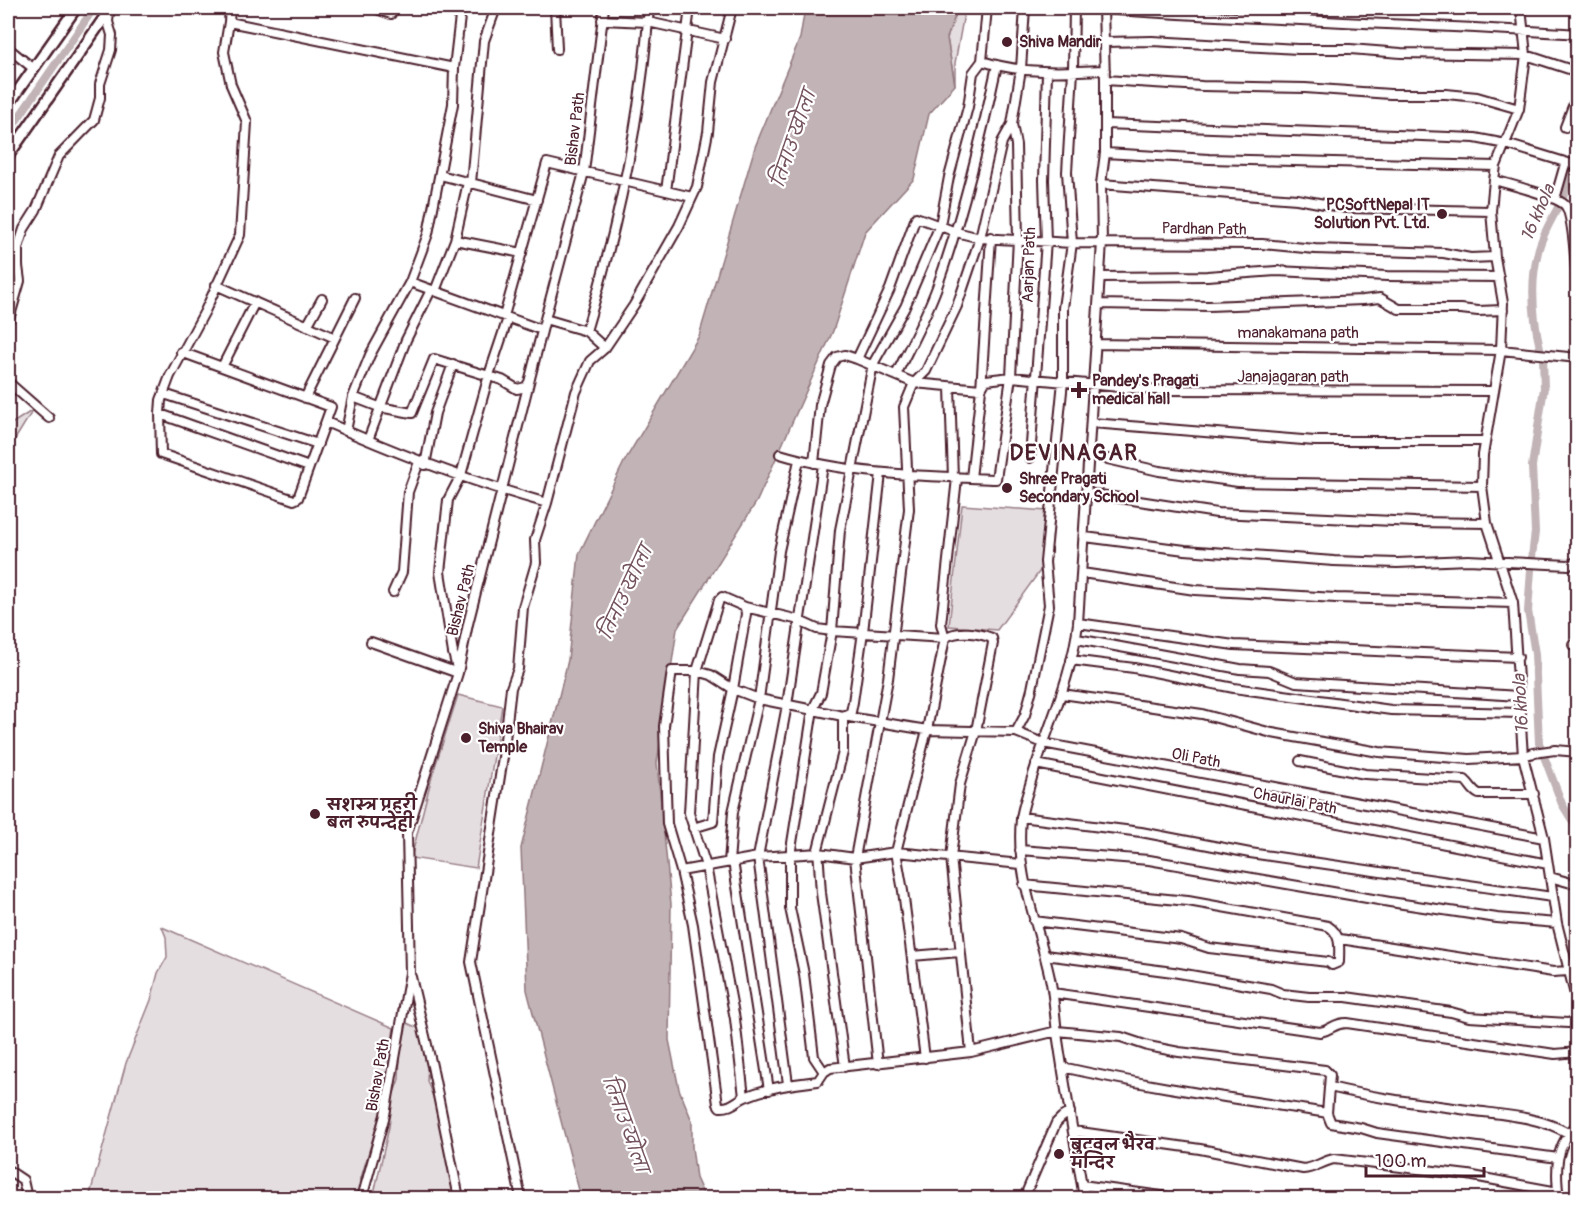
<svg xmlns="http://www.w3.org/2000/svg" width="1585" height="1206" font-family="Pangolin,'Playpen Sans Deva',sans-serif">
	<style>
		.green { fill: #e5dee0; stroke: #987e86; stroke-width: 1.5 }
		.water { fill: #c1b3b6; stroke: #91787e; stroke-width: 1.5 }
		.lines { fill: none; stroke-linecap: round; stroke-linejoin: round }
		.canal { stroke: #c1b3b6; stroke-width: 8 }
		.minor-casing { stroke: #4a1f2b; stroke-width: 12 }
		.major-casing { stroke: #4a1f2b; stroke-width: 14 }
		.minor { stroke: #fff; stroke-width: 8 }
		.major { stroke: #fff; stroke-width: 9 }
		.poi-dot { fill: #4a1f2b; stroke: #fff; stroke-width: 2 }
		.labels { text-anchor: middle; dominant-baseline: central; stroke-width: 4.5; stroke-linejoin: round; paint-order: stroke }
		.poi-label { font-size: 16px; font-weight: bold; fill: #4a1f2b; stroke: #fff; text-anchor: start }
		.street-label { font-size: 16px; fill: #4a1f2b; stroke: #fff }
		.water-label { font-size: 18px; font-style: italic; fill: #74535c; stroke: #fff }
		.district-label { font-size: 22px; font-weight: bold; letter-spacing: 1.5px; fill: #4a1f2b; stroke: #fff }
	</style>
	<rect width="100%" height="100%" fill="#fff"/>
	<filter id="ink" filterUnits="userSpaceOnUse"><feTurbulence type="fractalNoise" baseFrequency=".0167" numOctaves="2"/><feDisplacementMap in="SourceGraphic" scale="12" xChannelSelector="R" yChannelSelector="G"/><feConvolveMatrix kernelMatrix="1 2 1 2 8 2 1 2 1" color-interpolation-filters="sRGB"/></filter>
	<g filter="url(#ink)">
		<path class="green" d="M 958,8 L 965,8 L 955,63 L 955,85 L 947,38 Z
			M 33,410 L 14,441 L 8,447 L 8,426 Z
			M 962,505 L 1047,511 L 1042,568 L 997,630 L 949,626 Z
			M 458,695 L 502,706 L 476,868 L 411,858 L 432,776 Z
			M 162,927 L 394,1028 L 382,1108 L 355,1198 L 89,1198 L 126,1063 L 151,1000 L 158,973 L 167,957 L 166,937 Z
			M 407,1023 L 418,1028 L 428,1063 L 427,1081 L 434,1099 L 455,1198 L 373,1198 L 389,1127 L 393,1096 L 399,1079 L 400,1055 Z"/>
		<path class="water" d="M 805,8 L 958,8 L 947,38 L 955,85 L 929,114 L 914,179 L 865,232 L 833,331 L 757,501 L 677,629 L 657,763 L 671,904 L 669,1040 L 679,1089 L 692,1121 L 692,1147 L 696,1178 L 705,1198 L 581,1198 L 527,990 L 521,848 L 568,660 L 579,554 L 624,462 L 699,336 L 755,147 L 800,38 Z"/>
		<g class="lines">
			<path class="canal" d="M 8,133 L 94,8
				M 1572,171 L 1578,197
				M 1540,348 C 1533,317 1530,283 1538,252 C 1542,233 1555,215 1563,197 C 1568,186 1570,174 1578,164
				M 1532,557 L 1535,532 L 1532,466 L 1544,388 L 1543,358
				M 1531,570 L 1528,611 L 1535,654 L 1539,743 L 1562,804 L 1578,830"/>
			<defs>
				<path id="minor" d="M 230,8 L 229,22 L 454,68
					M 374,8 L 391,14
					M 555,8 L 557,49
					M 1521,8 L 1526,55 L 1519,109 L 1496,166 L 1494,180 L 1491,211 L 1495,257 L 1503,303 L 1501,350 L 1483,455 L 1482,486 L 1487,523 L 1513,603 L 1523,756 L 1544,838 L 1557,923 L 1578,1007
					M 1103,9 C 1261,21 1419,23 1578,34
					M 602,20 L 648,22 L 725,39
					M 1105,42 L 1152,41 L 1298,49 L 1350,49 L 1401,53 L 1526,55 L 1578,72
					M 8,48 L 34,69
					M 982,61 C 1022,74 1063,72 1105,70
					M 1105,80 L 1202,86 L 1305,88 L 1390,94 L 1446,94 L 1477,97 L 1519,109
					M 1105,124 L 1475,138 L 1506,144 L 1578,166
					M 1565,127 L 1578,93
					M 1105,153 L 1209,159 L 1496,166
					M 440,175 L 537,200
					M 1494,180 C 1508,184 1556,196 1565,205 C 1575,217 1576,280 1578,298
					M 471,183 L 484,41 L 496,8
					M 1101,184 L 1297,199 L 1346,208 L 1491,211
					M 666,191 L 690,8
					M 1555,199 L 1565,164
					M 455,240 L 522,253
					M 1100,277 L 1207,276 L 1276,271 L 1387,276 L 1499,277
					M 410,282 L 542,330
					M 216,285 L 335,338
					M 435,291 L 455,240 L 468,182
					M 1098,304 L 1209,306 L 1363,300 L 1380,298 L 1399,309 L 1461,309 L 1478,311 L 1503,310
					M 504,316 L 547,163 L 692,197
					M 545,319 L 586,331 L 605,348
					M 307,326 L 322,299
					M 586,331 C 619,224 641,119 649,8
					M 8,344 L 8,323 L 20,281 L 18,266 L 18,248 L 24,229 L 36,210 L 59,156 L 94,120 L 100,98 L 100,84 L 111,50 L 112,35 L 108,22 L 109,12
					M 1095,344 L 1501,350 L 1578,358
					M 181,352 L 331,407 L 298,498 L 294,500 L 161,454 L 160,414 L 161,400 L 170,376 L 205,311 L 240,235 L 247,122 L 231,85 L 224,52 L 229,22
					M 857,359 L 890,289 L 916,217 L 956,232 L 980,238 L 1072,243 L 1262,244 L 1315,249 L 1444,253 L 1470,258 L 1495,257
					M 222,367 L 255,302
					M 896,375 C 910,346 926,317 937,287 C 963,215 981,140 997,65
					M 8,382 L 49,418
					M 950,387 L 953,478
					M 164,394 L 318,444
					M 353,397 L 379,407 L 412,413 L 434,359 L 502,380 L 517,389 L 526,387 L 529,382
					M 305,398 L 355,298
					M 160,414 L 309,467
					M 326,422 C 398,454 471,482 547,503
					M 1092,423 L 1315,441 L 1485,441
					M 346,431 L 353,397 L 370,355 L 410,282 L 428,234 L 453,104 L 454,68 L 461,8
					M 368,440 L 406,340 L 431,290
					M 780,454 C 850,475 924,476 996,479 L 1011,377 L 1018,239 L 1016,145 L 1012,124 L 1021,69 L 1025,8
					M 1090,455 L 1159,471 L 1238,482 L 1482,486
					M 1030,458 L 1046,241 L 1044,180 L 1047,72
					M 814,463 L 820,405 L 831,365 L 837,357 L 845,355 L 857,359 L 914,383 L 981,389 L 986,380 L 1011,377 L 1152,390 L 1493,391
					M 425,465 L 435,413 L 453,364
					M 971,478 L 981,389 L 991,237
					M 1087,493 L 1217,513 L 1415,522 L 1487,523
					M 1085,537 L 1185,550 L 1334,561 L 1397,563 L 1468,560 L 1569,565 L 1578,561
					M 1082,573 L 1195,590 L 1336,598 L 1513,603
					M 393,592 L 402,572 L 408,492 L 419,462
					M 1078,623 L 1234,645 L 1518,657
					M 1077,639 L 1240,669 L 1269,671 L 1296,682 L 1519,696
					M 371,642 L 458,673
					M 1573,645 L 1578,645
					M 1071,660 L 1134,668 L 1234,688 L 1391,710 L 1521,713
					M 458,672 L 453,653 L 440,572 L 448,500 L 461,475 L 489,375 L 508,318
					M 1062,694 L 1202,714 L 1272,733 L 1379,752 L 1469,759 L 1523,756 L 1533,753 L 1555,750 L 1578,752
					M 843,716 L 843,752 L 818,849 L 821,893 L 845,1067
					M 843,716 L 851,712 L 853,702 L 863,632 L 881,473
					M 1016,732 L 1025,715 L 1032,689 L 1049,605 L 1045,562 L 1063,381 L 1063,308 L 1072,243 L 1067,172 L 1073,71 L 1074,8
					M 1300,761 L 1365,774 L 1465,780 C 1471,785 1472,791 1479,794 L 1534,794
					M 1036,764 L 1548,864
					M 1021,817 L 1141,832 L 1250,853 L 1552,897
					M 693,828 L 713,822 L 718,757 L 733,689 L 746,614 L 745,607
					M 1020,850 L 1149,860 L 1390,902 L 1497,918 L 1557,923
					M 733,861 L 769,1090
					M 729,862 L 733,812 L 759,699 L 779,551 L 799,460
					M 681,871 L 758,857 L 819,853 L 855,858 L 896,852 L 1021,864
					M 1550,877 L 1578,885
					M 1024,885 L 1188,901 L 1328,926 C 1342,935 1339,948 1339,962 L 1332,965 L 1328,962 L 1209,948 L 1181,939 L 1034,921
					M 1340,939 L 1553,972 L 1568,971
					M 1045,955 L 1173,972 L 1271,989 L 1283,994 L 1309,997 L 1346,997 L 1451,1012 L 1469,1017 L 1568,1023 L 1578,1020
					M 912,956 L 960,952
					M 411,977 L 432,1066 L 459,1198
					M 1053,993 L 1320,1032 C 1332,1030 1333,1023 1347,1023 L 1555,1054 L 1578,1052
					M 925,1058 L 903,891 L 896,852 L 927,730 L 945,638 L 941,624 L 957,478
					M 878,1064 L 855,858 L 888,679 L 909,509 L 904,407 L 914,383 L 926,371 L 957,306 L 980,238 L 1002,142 L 1012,124
					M 1062,1067 C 1150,1087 1239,1099 1327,1113 L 1331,1123 L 1361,1128 L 1377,1133 L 1558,1158
					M 824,1072 L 814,1057 L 804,974 L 790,908 L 790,856 L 813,709 L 821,693 L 832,631 L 840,530 L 873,364 L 905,307 L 940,225 L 949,177 L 968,107 L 973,73 L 982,61 L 987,8
					M 788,1084 L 758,857 L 787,705 L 823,465
					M 1330,1087 C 1378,1099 1426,1104 1475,1111 C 1506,1115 1540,1117 1568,1133
					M 744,1097 L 735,1019 L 706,866 L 689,813 L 697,671 L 719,600 L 722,597 L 745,607 L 795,619 L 817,629 L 832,631 L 945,638 C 957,629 978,633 992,638 L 993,643 L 976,731 L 960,784 L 951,857 L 971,1052
					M 1327,1113 L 1330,1075 L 1325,1070 L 1179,1052 L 1148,1046 L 1121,1037 L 1057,1031 L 971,1052 L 830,1068 L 824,1072 L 818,1081 C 794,1084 768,1087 745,1097 C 736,1101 731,1108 720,1107 L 718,1104 L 693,925 L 681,871 L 667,824 L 664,726 L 672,671 L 697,671 L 711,675 L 733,689 L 759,699 L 843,716 L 927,730 L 1016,732 L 1043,743 L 1544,838
					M 1073,1131 L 1200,1149 L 1303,1169 C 1315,1168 1323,1161 1334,1159 L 1468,1175 L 1558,1192
					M 8,1170 L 23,1180 L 27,1198
					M 1082,1185 L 1176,1198
					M 362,1198 L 385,1115 L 410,973 L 407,833 L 458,673 L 468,624 L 545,319 L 584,172 L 604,8
					M 521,1198 L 471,962 L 503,757 L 511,688 L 518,669 L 523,607 L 536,563 L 535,540 L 547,503 L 576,392 L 590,361 L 605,348 L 634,305 L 679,226 L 697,187 L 708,132 L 713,82 L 732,8
					M 1024,1198 L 1056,1123 L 1062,1117 L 1070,1112
					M 1084,1198 C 1075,1143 1065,1088 1057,1033 C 1055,1016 1054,999 1051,983 C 1040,927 1015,878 1021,819 C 1022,809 1026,798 1029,788 C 1044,733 1072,681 1078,623 L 1102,242 L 1101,184 L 1105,153 L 1105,80 L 1103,8
					M 1559,1198 C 1555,1170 1555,1144 1578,1124"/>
				<path id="major" d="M 8,105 L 76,8
					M 8,156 L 111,8"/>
			</defs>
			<use href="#minor" class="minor-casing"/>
			<use href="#major" class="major-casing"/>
			<use href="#minor" class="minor"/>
			<use href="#major" class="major"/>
		</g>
	</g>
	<g class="poi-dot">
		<circle cx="1007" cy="42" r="6"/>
		<circle cx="1442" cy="214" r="6"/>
		<path d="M1076 381h6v6h6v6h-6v6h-6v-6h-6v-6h6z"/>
		<circle cx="1007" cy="488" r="6"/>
		<circle cx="466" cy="738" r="6"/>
		<circle cx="315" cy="814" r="6"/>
		<circle cx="1059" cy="1154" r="6"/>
	</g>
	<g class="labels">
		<g class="poi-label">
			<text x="1019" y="42">Shiva Mandir</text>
			<text x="1430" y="205" text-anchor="end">PCSoftNepal IT<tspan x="1430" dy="18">Solution Pvt. Ltd.</tspan></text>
			<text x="1092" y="381">Pandey's Pragati<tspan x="1092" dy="18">medical hall</tspan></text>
			<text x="1019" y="479">Shree Pragati<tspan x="1019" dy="18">Secondary School</tspan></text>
			<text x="478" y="729">Shiva Bhairav<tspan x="478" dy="18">Temple</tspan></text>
			<text x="327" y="805">सशस्त्र प्रहरी<tspan x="327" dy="18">बल रुपन्देही</tspan></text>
			<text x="1071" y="1145">बुटवल भैरव<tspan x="1071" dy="18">मन्दिर</tspan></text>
		</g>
		<g class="street-label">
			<text transform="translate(575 129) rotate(-83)">Bishav Path</text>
			<text transform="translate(1204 229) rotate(1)">Pardhan Path</text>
			<text transform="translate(1029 265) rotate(-88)">Aarjan Path</text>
			<text x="1298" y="333">manakamana path</text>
			<text x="1293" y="377">Janajagaran path</text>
			<text transform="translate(461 600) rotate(-76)">Bishav Path</text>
			<text transform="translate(1196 758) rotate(11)">Oli Path</text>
			<text transform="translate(1295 801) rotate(11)">Chaurlai Path</text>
			<text transform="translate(378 1075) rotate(-80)">Bishav Path</text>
		</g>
		<g class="water-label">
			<text transform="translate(794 139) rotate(-71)">तिनाउ खोला</text>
			<text transform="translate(1538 213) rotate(-66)">16 khola</text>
			<text transform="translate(626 593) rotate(-65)">तिनाउ खोला</text>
			<text transform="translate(1521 704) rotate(-93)">16 khola</text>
			<text transform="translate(625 1124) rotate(70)">तिनाउ खोला</text>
		</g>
		<g class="district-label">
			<text x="1074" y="453">DEVINAGAR</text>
		</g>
	</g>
	<rect width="1585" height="1206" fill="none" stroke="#fff" stroke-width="30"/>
	<rect x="15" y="15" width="1555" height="1176" fill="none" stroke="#4a1f2b" stroke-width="2" filter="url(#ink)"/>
	<path d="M1366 1167v9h118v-9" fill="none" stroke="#4a1f2b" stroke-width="3"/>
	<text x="1375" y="1167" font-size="18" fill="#4a1f2b" stroke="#ffffff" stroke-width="4.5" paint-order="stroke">100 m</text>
</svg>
